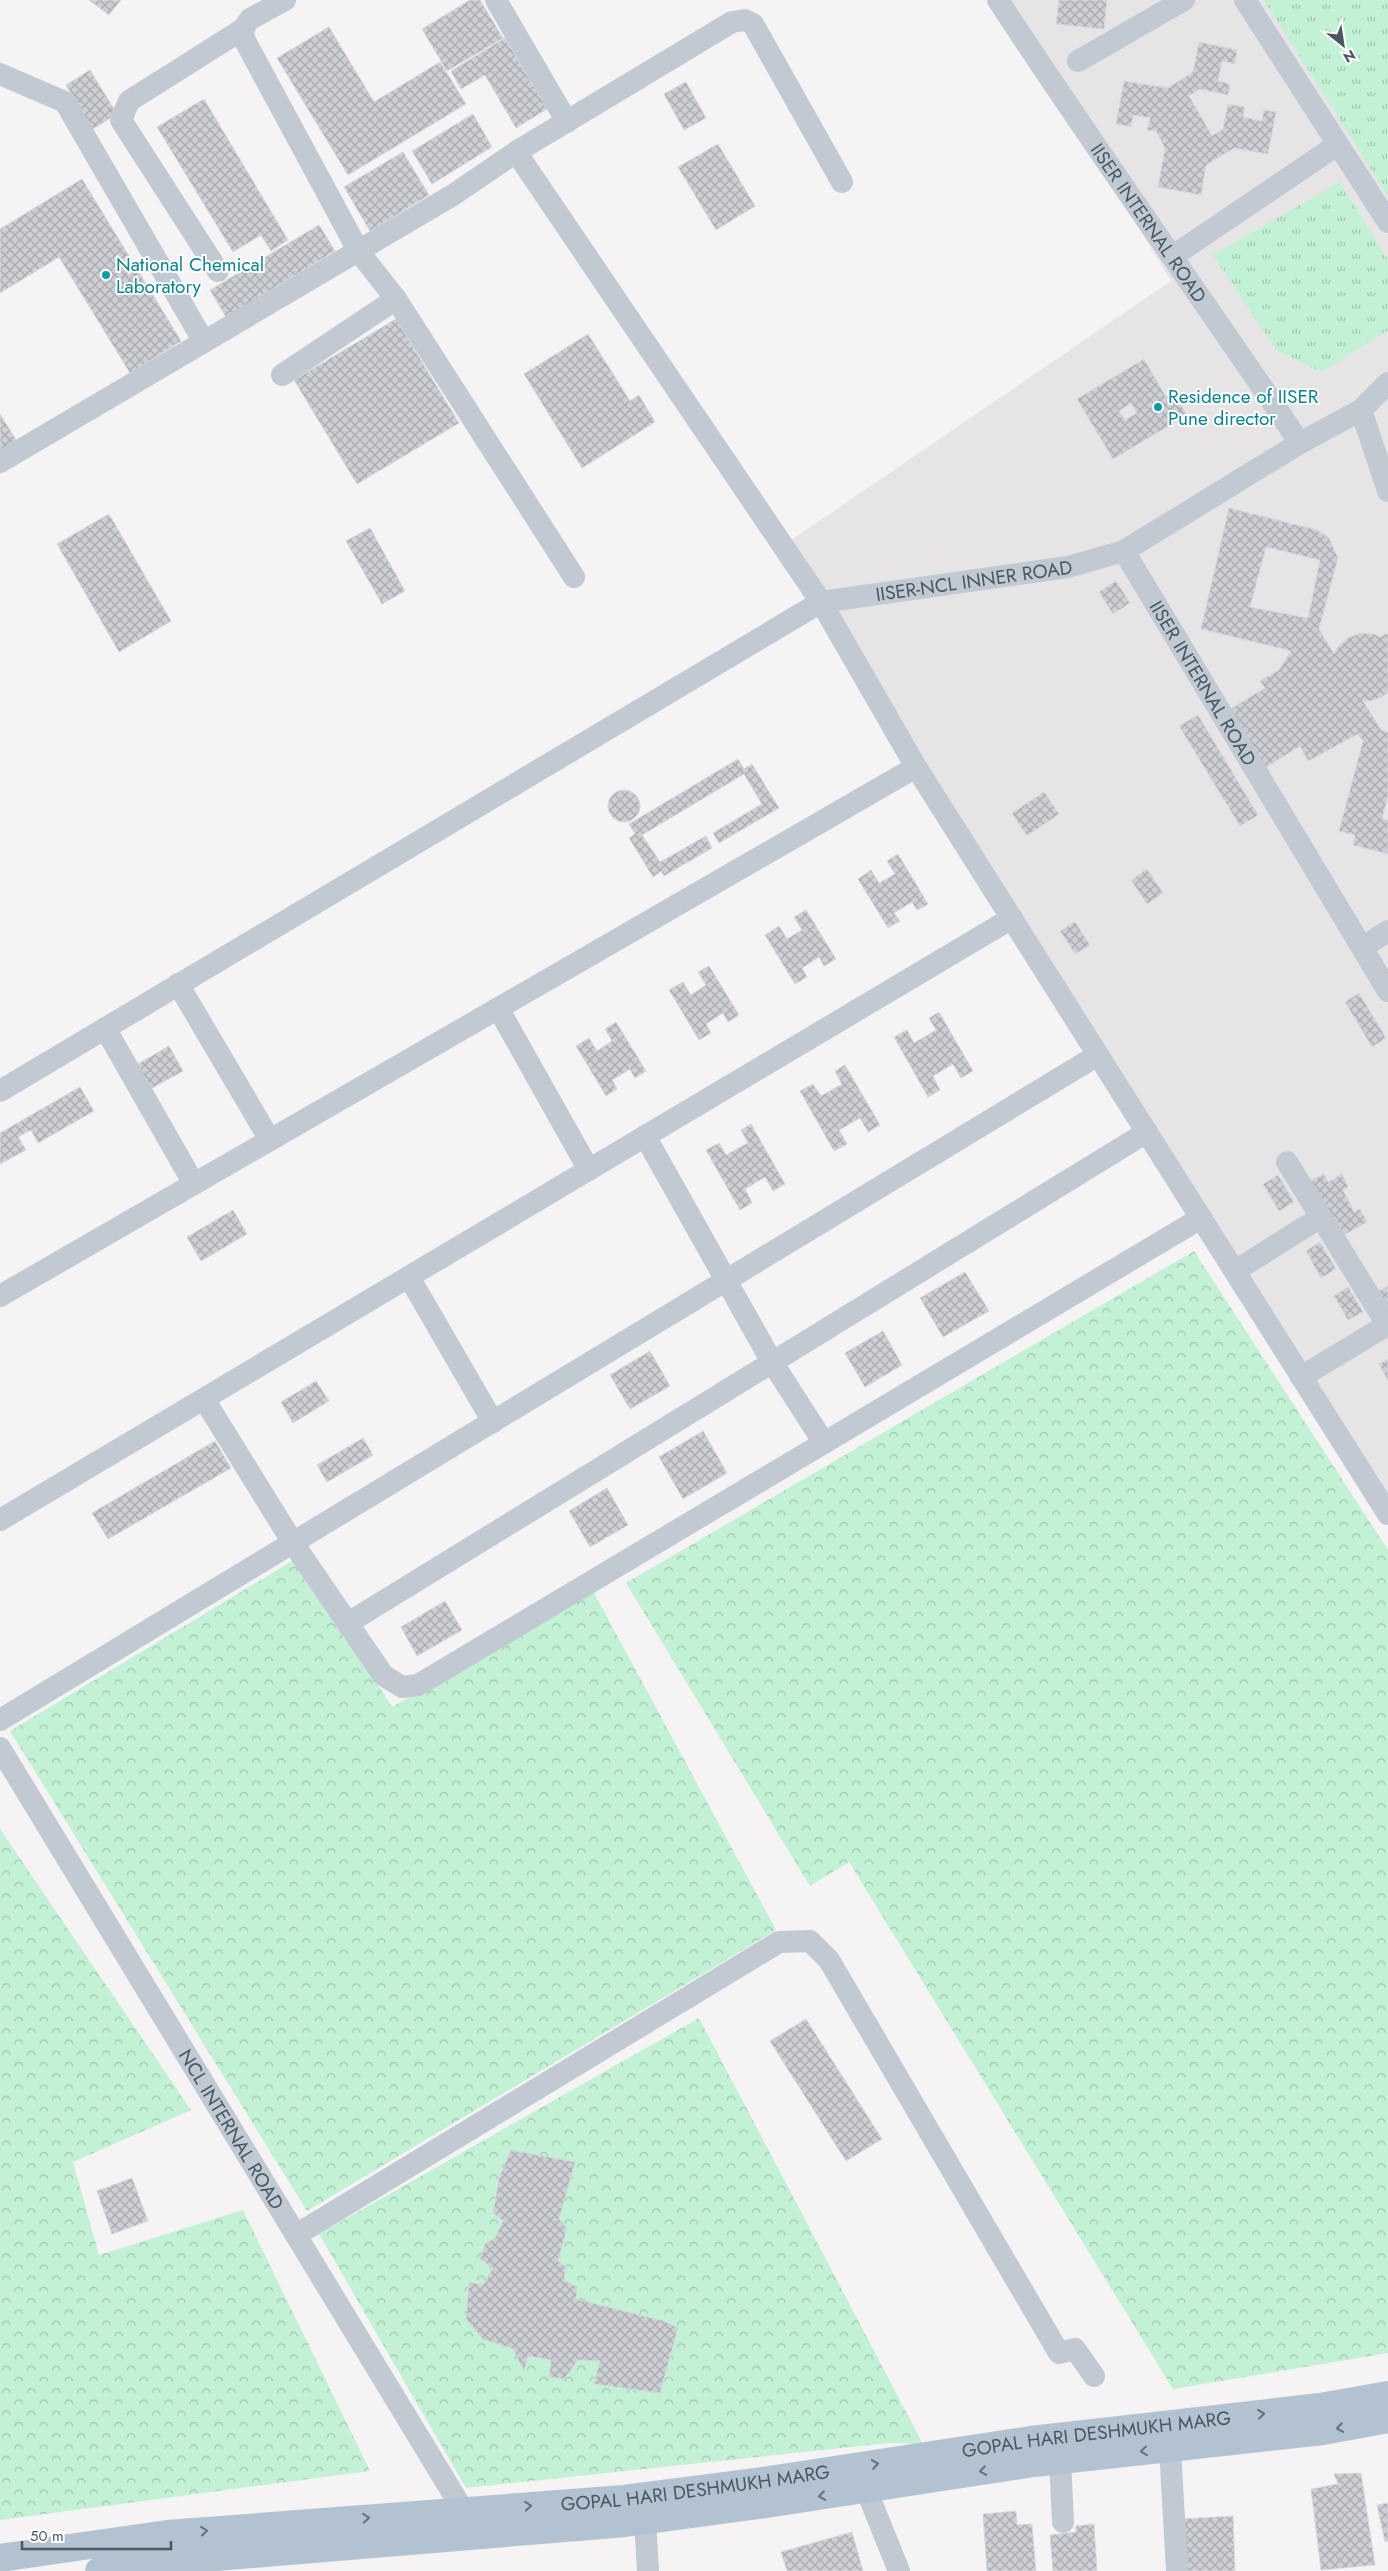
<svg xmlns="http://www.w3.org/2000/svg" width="1388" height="2571" font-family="Jost,sans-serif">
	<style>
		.education { fill: #e6e4e5 }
		.grass { fill: url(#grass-tufts) }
		.forest { fill: url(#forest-crowns) }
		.building { fill: url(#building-cross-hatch); stroke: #d7d9de; fill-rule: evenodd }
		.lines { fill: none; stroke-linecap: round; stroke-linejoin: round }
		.minor { stroke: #c1cad2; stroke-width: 22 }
		.major { stroke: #b3c2d1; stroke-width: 28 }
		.oneway { stroke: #64717d }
		.culture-dot { fill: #0f9aa8; stroke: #fff; stroke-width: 2 }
		.labels { text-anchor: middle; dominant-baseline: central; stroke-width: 4; stroke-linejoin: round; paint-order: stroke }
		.street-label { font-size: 19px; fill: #4a5661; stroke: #fff }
		.culture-label { font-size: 19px; fill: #0d838f; stroke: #fff; text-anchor: start }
	</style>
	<defs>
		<pattern id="grass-tufts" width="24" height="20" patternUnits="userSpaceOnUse" patternTransform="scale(1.25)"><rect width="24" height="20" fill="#c3f1d5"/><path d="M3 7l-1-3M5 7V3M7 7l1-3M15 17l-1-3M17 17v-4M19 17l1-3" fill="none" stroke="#a0c6b0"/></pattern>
		<pattern id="forest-crowns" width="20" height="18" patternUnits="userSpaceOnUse" patternTransform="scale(1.25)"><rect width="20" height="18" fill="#c3f1d5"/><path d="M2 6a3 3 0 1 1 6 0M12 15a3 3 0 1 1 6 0" fill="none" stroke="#a0c6b0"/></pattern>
		<pattern id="building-cross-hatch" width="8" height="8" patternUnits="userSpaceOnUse" patternTransform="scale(1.25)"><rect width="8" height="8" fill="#cdcfd5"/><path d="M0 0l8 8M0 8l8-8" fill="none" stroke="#a8abb0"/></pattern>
	</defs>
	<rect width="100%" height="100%" fill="#f5f3f3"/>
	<path class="education" d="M 999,0 L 1388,0 L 1388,1522 L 787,543 L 1171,281 Z"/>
	<path class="grass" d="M 1264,0 L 1388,0 L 1388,196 Z
		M 1340,182 L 1388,260 L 1388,330 L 1322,372 L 1276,350 L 1213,255 Z"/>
	<path class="forest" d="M 1194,1251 L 1388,1550 L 1388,2353 L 1173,2389 L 849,1862 L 810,1886 L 626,1583 Z
		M 297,1558 L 392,1707 L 593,1591 L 776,1930 L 307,2211 L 10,1731 Z
		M 0,1829 L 191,2110 L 73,2162 L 99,2255 L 243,2210 L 370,2471 L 0,2520 Z
		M 699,2018 L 923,2444 L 888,2443 L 466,2488 L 319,2234 Z"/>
	<path class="building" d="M 89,0 L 121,0 L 109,15 Z
		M 470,0 L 480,0 L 503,38 L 447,71 L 422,29 Z
		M 1059,0 L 1107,0 L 1104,29 L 1056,24 Z
		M 329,27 L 374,102 L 440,62 L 466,104 L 348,175 L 277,58 Z
		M 505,38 L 547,109 L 516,128 L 485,75 L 461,89 L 451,71 Z
		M 1199,42 L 1237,50 L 1235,64 L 1222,61 L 1218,81 L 1230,84 L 1228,95 L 1200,89 L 1189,96 L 1212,136 L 1223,129 L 1228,104 L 1245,107 L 1243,117 L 1262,121 L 1264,110 L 1276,112 L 1268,154 L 1234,148 L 1206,165 L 1201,195 L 1158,187 L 1165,148 L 1156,131 L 1147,130 L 1150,118 L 1133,115 L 1131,127 L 1116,124 L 1124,81 L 1168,88 L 1193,72 Z
		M 90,70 L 117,114 L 93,129 L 66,85 Z
		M 686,82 L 706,118 L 684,130 L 664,94 Z
		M 204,99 L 288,240 L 271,251 L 261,235 L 233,252 L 157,127 Z
		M 473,114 L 492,147 L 432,184 L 412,151 Z
		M 718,144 L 755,206 L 716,230 L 678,167 Z
		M 403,152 L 429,195 L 370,231 L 344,187 Z
		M 82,179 L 181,341 L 130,373 L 59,257 L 0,293 L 0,229 Z
		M 319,225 L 335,251 L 226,317 L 210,290 Z
		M 396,319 L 459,423 L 357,484 L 294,380 Z
		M 588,334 L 630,401 L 639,395 L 655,422 L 582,468 L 524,374 Z
		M 1144,359 L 1166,397 L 1174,393 L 1187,415 L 1113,459 L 1077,399 ZM 1131,403 L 1137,413 L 1125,420 L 1119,411 Z
		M 0,414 L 18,443 L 0,454 Z
		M 1229,508 L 1317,530 L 1329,538 L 1338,558 L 1319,629 L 1334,654 L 1338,647 L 1348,638 L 1360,633 L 1374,634 L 1380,637 L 1388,633 L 1388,692 L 1382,697 L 1370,701 L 1363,701 L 1381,730 L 1388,732 L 1388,796 L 1382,819 L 1388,820 L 1388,854 L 1353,845 L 1355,835 L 1339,831 L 1363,741 L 1358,734 L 1308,761 L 1300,746 L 1263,769 L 1227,711 L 1265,688 L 1260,681 L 1279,670 L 1291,651 L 1201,629 ZM 1266,547 L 1320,560 L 1308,618 L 1250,607 Z
		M 109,514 L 171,621 L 119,652 L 57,544 Z
		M 370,528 L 405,591 L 382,604 L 346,541 Z
		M 1116,581 L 1130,603 L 1113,614 L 1099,592 Z
		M 1198,715 L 1258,815 L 1240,826 L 1179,726 Z
		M 738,759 L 744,769 L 752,764 L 779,808 L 719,843 L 713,833 L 762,804 L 744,774 L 642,835 L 660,862 L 706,836 L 712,848 L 664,876 L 661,871 L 653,877 L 629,838 L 635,834 L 629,824 Z
		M608 806a16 16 0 1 1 32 0a16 16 0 1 1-32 0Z
		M 1044,792 L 1059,814 L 1027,836 L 1012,813 Z
		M 898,854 L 928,904 L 917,910 L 912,902 L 894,913 L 900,921 L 888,928 L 858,879 L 871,870 L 879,883 L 895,874 L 887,861 Z
		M 1147,869 L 1163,893 L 1147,904 L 1131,880 Z
		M 806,910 L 836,959 L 824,966 L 819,957 L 802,968 L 807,977 L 795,984 L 765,935 L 779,926 L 787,939 L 802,930 L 794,917 Z
		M 1075,922 L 1090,945 L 1075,954 L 1060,931 Z
		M 709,966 L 739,1015 L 728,1022 L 723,1013 L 706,1024 L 711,1033 L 699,1040 L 669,990 L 683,982 L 691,995 L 706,985 L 698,972 Z
		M 1359,993 L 1386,1038 L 1372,1047 L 1345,1002 Z
		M 939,1012 L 973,1071 L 961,1078 L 953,1064 L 933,1076 L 940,1090 L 928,1097 L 894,1037 L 907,1030 L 914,1043 L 936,1030 L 929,1018 Z
		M 616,1022 L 646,1071 L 635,1078 L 630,1069 L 612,1080 L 617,1089 L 606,1096 L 576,1046 L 589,1038 L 597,1051 L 612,1041 L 605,1029 Z
		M 169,1046 L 183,1071 L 145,1092 L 131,1068 Z
		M 845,1065 L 880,1125 L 868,1132 L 860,1118 L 839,1130 L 847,1144 L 834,1151 L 800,1091 L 813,1084 L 821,1096 L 842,1084 L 835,1071 Z
		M 80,1087 L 94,1111 L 38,1143 L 31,1130 L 18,1137 L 26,1150 L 0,1164 L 0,1133 Z
		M 751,1124 L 785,1184 L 773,1191 L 765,1177 L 745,1189 L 752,1203 L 740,1210 L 706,1150 L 719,1143 L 726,1155 L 748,1143 L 741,1130 Z
		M 1324,1174 L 1328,1182 L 1342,1174 L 1348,1187 L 1343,1190 L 1354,1212 L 1360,1209 L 1367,1222 L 1340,1237 L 1304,1184 Z
		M 1278,1175 L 1294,1202 L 1279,1211 L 1263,1184 Z
		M 233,1210 L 247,1234 L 201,1261 L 187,1237 Z
		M 1320,1242 L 1336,1269 L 1321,1278 L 1306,1251 Z
		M 965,1272 L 989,1311 L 943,1337 L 920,1298 Z
		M 1388,1286 L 1388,1323 L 1373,1294 Z
		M 1348,1287 L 1363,1312 L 1348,1320 L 1334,1296 Z
		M 883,1331 L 902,1365 L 865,1387 L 845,1353 Z
		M 650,1351 L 670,1386 L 630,1409 L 610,1375 Z
		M 1388,1359 L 1388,1381 L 1379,1364 Z
		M 316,1381 L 329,1401 L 293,1423 L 281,1402 Z
		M 703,1431 L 727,1473 L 683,1499 L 659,1457 Z
		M 363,1438 L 373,1455 L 327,1482 L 317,1465 Z
		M 215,1441 L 231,1468 L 108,1539 L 92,1513 Z
		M 607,1488 L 628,1525 L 590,1547 L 569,1511 Z
		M 445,1601 L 462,1630 L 417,1656 L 401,1627 Z
		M 806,2019 L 882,2139 L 846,2161 L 770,2041 Z
		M 511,2150 L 575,2162 L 559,2219 L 567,2228 L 558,2261 L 566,2267 L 564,2280 L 577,2287 L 576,2299 L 664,2321 L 678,2328 L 660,2393 L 594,2384 L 600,2361 L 578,2360 L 564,2379 L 549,2377 L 551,2360 L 528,2356 L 524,2371 L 513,2349 L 483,2339 L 466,2319 L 469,2282 L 483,2285 L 493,2268 L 480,2259 L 485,2244 L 495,2238 L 503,2221 L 493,2213 L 499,2178 Z
		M 132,2178 L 148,2221 L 112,2234 L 97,2191 Z
		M 1361,2473 L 1375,2565 L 1321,2570 L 1311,2489 L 1338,2484 L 1334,2474 Z
		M 1388,2503 L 1388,2541 L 1385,2542 L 1377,2505 Z
		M 1016,2511 L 1017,2525 L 1032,2524 L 1036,2571 L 987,2571 L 983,2514 Z
		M 1233,2516 L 1235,2571 L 1185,2571 L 1182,2519 Z
		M 1094,2524 L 1097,2571 L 1053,2571 L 1050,2535 L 1076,2532 L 1076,2526 Z
		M 852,2532 L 863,2571 L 787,2571 L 781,2552 Z"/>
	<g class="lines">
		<g class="minor">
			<path d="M 496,0 L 567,122"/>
			<path id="s1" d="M 998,0 C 1096,150 1200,295 1300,443"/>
			<path d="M 1245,0 L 1388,222"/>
			<path d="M 1078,61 L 1184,0"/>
			<path d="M 0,74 L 65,102 L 204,342"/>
			<path d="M 516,152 L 732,22 L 745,20 L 753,24 L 842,182"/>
			<path d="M 1173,256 L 1337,145"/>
			<path d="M 218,271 L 121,120 L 129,101 L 243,29"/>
			<path d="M 396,299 L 574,577"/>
			<path d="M 282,375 L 396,299 L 359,252 L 244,39 L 243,29 L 250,19 L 285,0"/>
			<path d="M 1361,410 L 1388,491"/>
			<path d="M 0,462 L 453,195 L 516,152 L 821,602 L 916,767 L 1388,1514"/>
			<path id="s2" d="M 1124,551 L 1388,991"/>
			<path d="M 1363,947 L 1388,931"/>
			<path d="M 178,984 L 270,1140"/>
			<path d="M 498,1008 L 589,1170"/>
			<path d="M 105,1028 L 194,1184"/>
			<path id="s3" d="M 0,1091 L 821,602 L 1068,567 L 1124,551 L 1300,443 L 1361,410 L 1388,383"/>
			<path d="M 645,1136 L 772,1362 L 824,1443"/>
			<path d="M 1287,1162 L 1388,1326"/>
			<path d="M 1235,1271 L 1321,1217"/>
			<path d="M 409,1277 L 493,1422"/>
			<path d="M 0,1296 L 916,767"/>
			<path d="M 1301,1377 L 1387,1325"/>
			<path d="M 204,1399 L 293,1543 L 383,1675 L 402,1687 L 418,1685 L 1201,1218"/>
			<path d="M 0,1520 L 1012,918"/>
			<path d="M 348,1623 L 1147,1132"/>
			<path d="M 0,1720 L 1098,1055"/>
			<path id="s4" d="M 0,1748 L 463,2510"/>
			<path d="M 296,2235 L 779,1942 L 810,1941 L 829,1960 L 1059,2353 L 1075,2349 L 1094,2376"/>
			<path d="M 1170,2448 L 1177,2571"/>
			<path d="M 1060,2460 L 1063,2522"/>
			<path d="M 866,2489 L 899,2571"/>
			<path d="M 645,2520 L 648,2571"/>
		</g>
		<g class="major">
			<path id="s5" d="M 0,2558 L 167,2534 L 624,2499 L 756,2482 L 1031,2440 L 1320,2407 L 1388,2395"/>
			<path d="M 99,2571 L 169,2561 L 626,2523 L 759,2505 L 1034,2463 L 1323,2431 L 1388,2419"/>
		</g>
	</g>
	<defs><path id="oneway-chevron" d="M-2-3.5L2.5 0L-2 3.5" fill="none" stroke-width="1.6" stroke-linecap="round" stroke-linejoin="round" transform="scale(1.25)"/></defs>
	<g class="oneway">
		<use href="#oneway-chevron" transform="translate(1261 2414) rotate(-6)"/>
		<use href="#oneway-chevron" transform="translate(1340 2428) rotate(170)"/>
		<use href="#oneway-chevron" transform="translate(1144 2451) rotate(174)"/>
		<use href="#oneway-chevron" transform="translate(875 2464) rotate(-9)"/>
		<use href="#oneway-chevron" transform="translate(983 2471) rotate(171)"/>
		<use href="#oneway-chevron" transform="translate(822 2496) rotate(171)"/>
		<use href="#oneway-chevron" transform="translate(528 2506) rotate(-4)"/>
		<use href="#oneway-chevron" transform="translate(366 2518) rotate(-5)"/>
		<use href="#oneway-chevron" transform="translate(204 2531) rotate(-5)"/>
	</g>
	<g class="culture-dot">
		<circle cx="106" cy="275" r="5"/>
		<circle cx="1158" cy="407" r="5"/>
	</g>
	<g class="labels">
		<g class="street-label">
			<text stroke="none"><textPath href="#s1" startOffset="269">IISER INTERNAL ROAD</textPath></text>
			<text stroke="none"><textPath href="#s3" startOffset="1110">IISER-NCL INNER ROAD</textPath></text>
			<text stroke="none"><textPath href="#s2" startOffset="154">IISER INTERNAL ROAD</textPath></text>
			<text stroke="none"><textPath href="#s4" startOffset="446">NCL INTERNAL ROAD</textPath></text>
			<text stroke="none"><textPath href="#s5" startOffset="1104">GOPAL HARI DESHMUKH MARG</textPath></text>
			<text stroke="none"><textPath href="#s5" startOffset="699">GOPAL HARI DESHMUKH MARG</textPath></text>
		</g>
		<g class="culture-label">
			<text x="116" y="264">National Chemical<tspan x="116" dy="22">Laboratory</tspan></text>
			<text x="1168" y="396">Residence of IISER<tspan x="1168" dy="22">Pune director</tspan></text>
		</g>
	</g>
	<g transform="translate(1343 45) rotate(150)" stroke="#ffffff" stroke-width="4" paint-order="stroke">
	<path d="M0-4L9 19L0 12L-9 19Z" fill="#4a5661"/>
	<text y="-8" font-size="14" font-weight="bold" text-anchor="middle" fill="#4a5661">N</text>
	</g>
	<path d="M22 2541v8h149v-8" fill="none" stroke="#4a5661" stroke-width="2.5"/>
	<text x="30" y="2541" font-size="15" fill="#4a5661" stroke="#ffffff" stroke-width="4" paint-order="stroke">50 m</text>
</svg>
